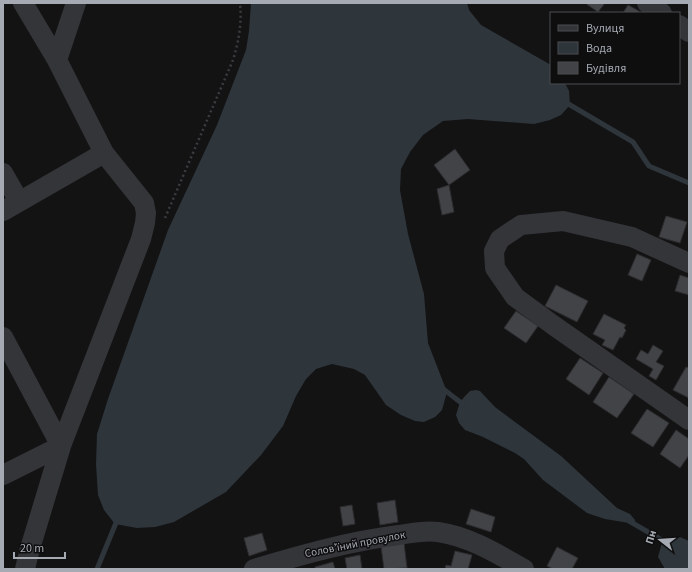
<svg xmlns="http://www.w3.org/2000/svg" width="692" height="572" font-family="'Source Sans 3',sans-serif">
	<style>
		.water { fill: #2e353b }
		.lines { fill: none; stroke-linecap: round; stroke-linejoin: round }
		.stream { stroke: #2e353b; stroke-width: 5 }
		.building { fill: #424347; stroke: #2d2d30 }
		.path { stroke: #3a3c40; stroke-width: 2.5; stroke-dasharray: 2 3; stroke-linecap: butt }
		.minor { stroke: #343539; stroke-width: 20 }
		.labels { text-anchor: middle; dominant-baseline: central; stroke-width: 3; stroke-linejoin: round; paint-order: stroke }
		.street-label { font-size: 11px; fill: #a6aab3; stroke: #0e0e0f }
	</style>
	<rect width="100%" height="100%" fill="#131314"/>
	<path class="water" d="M 251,3 L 467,3 L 469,10 L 481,25 L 551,65 L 551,83 L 565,83 L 569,91 L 570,105 L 561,115 L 550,120 L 534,124 L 468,119 L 443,121 L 423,135 L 410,152 L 401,169 L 400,190 L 408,234 L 424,294 L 428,343 L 447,392 L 442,410 L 435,417 L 424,422 L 415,421 L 401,415 L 386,405 L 365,375 L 354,369 L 332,364 L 316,369 L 306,379 L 296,396 L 283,426 L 261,455 L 226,492 L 174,522 L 155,527 L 137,528 L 115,524 L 104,510 L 98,495 L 96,464 L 97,434 L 108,399 L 168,230 L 217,125 L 246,50 L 249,31 Z
		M 476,390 L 480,391 L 495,407 L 561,456 L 617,508 L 630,514 L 635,520 L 635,524 L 605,519 L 587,513 L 543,480 L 524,459 L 515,453 L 483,437 L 465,430 L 459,423 L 456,415 L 460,402 L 465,396 L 470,391 Z
		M 680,537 L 689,541 L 689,569 L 665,569 L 658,557 L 663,539 Z"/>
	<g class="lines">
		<path class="stream" d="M 565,102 L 633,142 L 649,166 L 689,183
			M 442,388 L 464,405
			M 629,521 L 667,543
			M 97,569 L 118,518"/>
	</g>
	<path class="building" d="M 585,3 L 605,3 L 598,12 Z
		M 628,5 L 639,11 L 638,13 L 623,13 Z
		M 455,149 L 470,170 L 449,185 L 434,165 Z
		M 449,185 L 454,212 L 442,215 L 437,189 Z
		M 666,216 L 687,222 L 680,243 L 659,237 Z
		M 637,254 L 651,260 L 642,281 L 628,275 Z
		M 680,275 L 689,278 L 689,295 L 675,291 Z
		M 556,285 L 588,301 L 577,322 L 545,306 Z
		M 516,311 L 538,326 L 526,343 L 504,328 Z
		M 604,314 L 626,325 L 624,328 L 626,330 L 622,338 L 620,337 L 613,350 L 602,345 L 605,340 L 593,334 Z
		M 653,345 L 663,351 L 656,362 L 664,366 L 656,380 L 649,376 L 653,369 L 636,359 L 641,350 L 648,354 Z
		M 580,358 L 603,373 L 589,395 L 566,379 Z
		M 686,367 L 689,368 L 689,398 L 673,390 Z
		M 609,377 L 634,394 L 617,418 L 593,402 Z
		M 647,409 L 669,423 L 653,447 L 631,433 Z
		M 676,430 L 689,439 L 689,455 L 680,468 L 660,454 Z
		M 395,500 L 398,522 L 380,525 L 377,503 Z
		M 352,505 L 355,524 L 343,526 L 340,507 Z
		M 471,509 L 495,517 L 491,532 L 466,524 Z
		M 262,533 L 267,550 L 249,556 L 244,538 Z
		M 404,543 L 407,568 L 384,569 L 381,546 Z
		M 557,547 L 578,558 L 572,569 L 553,569 L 547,566 Z
		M 455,551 L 472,555 L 468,569 L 445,569 L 446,565 L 451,566 Z
		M 360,555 L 362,569 L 347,569 L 345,558 Z
		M 333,562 L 335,569 L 315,569 L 315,567 Z"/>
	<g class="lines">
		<path class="path" d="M 165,218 L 233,60 C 239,41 242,22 240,3"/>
		<path class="minor" d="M 23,3 L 57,60 L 104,153 L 144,203 L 146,213 L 145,223 L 141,239 L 61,446 L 29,552 L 25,569
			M 647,3 L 662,13
			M 679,25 L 689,32
			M 57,60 L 76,3
			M 3,173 L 19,201
			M 3,211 L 104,153
			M 689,263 L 632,237 L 563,221 L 521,225 L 500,239 L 494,251 L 495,268 L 515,297 L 553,325 L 689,420
			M 3,337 L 61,446 L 3,475
			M 254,569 C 301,555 350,541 399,535 C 411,533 425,530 438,532 C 468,536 498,554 524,569"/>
	</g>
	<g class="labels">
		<g class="street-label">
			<text transform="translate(355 544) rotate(-11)">Соловʼїний провулок</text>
		</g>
	</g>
	<rect width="692" height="572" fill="none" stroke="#a6aab3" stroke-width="8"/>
	<rect x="550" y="12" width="130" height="72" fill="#0e0e0f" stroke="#4b4c51"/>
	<rect x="558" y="25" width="20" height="6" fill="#343539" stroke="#4b4c51"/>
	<text x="586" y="32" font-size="12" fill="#a6aab3">Вулиця</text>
	<rect x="558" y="42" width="20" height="12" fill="#2e353b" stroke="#4b4c51"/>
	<text x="586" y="52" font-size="12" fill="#a6aab3">Вода</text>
	<rect x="558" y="62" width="20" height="12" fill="#424347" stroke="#4b4c51"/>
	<text x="586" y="72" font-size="12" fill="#a6aab3">Будівля</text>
	<g transform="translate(660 540) rotate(287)" stroke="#0e0e0f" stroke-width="3" paint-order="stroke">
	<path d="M0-3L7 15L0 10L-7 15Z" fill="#a6aab3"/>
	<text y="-6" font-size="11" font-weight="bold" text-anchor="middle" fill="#a6aab3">Пн</text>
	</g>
	<path d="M14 552v6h51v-6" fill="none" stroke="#a6aab3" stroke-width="2"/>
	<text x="20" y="552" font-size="12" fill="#a6aab3" stroke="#0e0e0f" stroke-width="3" paint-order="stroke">20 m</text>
</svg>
